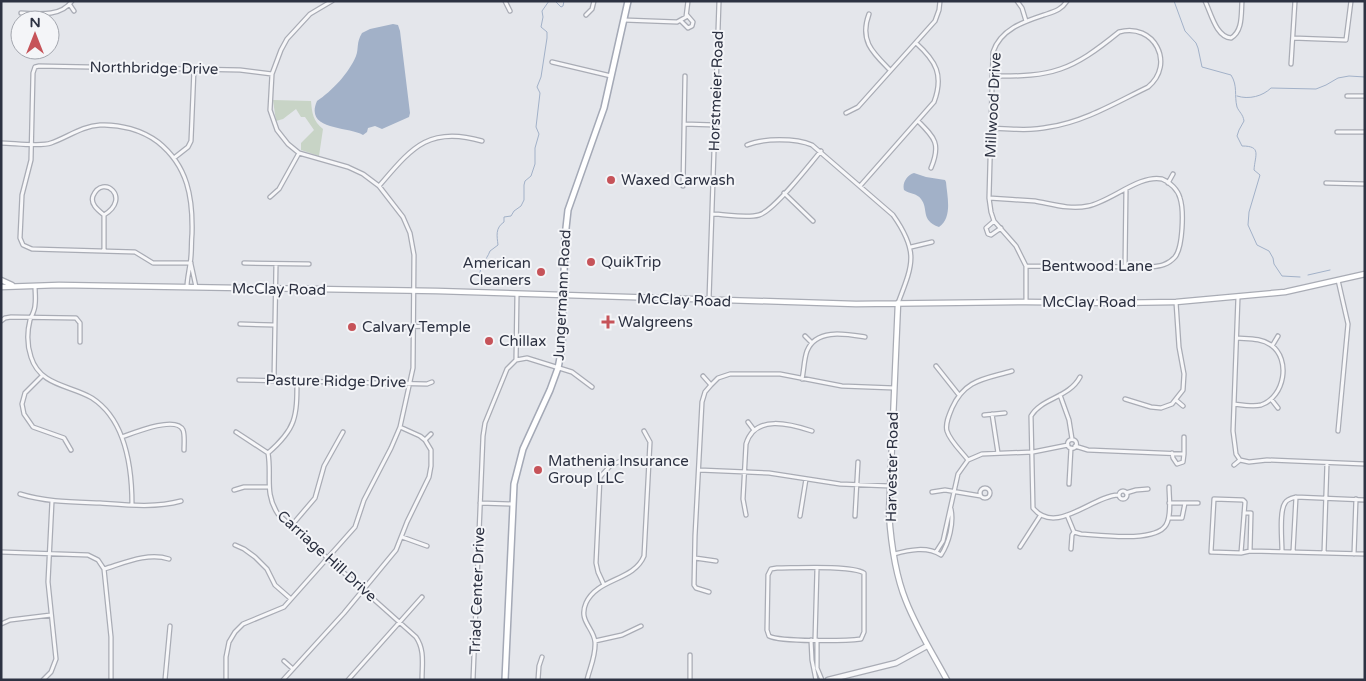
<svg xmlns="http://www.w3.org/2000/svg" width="1366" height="681" font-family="'Varela Round',sans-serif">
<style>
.green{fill:#c8d4c6}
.water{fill:#a2b1c8}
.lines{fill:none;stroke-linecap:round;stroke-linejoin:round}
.stream{stroke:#a2b1c8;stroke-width:1}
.minor-casing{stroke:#a9acb5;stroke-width:5.5}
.tertiary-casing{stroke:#a9acb5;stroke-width:7}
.secondary-casing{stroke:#a9acb5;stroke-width:7}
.primary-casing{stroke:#a4a9b6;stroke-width:8}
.minor{stroke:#f7f7f9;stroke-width:3}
.tertiary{stroke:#f7f7f9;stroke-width:4.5}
.secondary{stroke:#fff;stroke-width:4.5}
.primary{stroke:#fff;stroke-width:5}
.poi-dot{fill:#c65359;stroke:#f4f5f8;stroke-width:2}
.labels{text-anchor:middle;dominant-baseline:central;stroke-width:4;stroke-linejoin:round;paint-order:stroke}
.street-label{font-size:15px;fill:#2d3242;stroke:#f4f5f8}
.poi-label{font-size:15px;fill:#2d3242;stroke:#f4f5f8;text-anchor:start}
</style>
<rect width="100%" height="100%" fill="#e4e6eb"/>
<path class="green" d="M273,100L311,101C312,113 313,121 323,129L319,156L301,150V143L314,130L305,117H301L296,109L283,119L276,121Z"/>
<path class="water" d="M393,24L398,25L400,31L410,113L409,117L382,129L375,126L368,128L367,132L363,135C348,126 304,131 317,101C332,91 349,73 356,56C359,48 356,43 362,33L370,29Z
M914,173L926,177L945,180L946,182C947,196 953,217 939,227C920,220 929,209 921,199C917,193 909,194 904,190C902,183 907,175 914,173Z"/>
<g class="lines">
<path class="stream" d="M555,1L561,7L563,6L564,1
M1174,1L1185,31L1196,43L1198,48L1202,67L1231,75C1238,86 1234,95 1237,107C1239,112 1243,114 1244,121L1239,130L1237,136L1242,146C1262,146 1255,155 1254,170L1260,175L1249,212L1248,225L1257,245L1269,251L1273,258L1274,264L1282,276L1300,277
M1237,96C1249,100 1263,96 1271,88L1316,89L1326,85L1338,78L1349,76L1365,77
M1308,275L1330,270
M480,277C479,263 486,262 490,251L498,245C497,236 495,228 504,222V217L511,216L514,211L521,206L524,200V185L525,181L531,176L535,164V148L539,134L536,127L540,93L537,87L541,77L547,38V32L541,27L543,17L542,11L549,1"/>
<g class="minor-casing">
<path id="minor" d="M505,1L510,11
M1017,1L1022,8L1026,21
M1205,1C1211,13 1216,37 1231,38C1243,31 1241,14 1242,1
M70,5L74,11
M21,13C38,14 61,17 72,1
M869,14C859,41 873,53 890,70
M586,15L592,9L594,1
M624,20L677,22L686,17L688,1
M681,21L688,28L692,26L693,22L687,15
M1293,38L1346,40L1351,1
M552,62L611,76
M1291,64L1295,1
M1347,96H1365
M846,113L858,107L935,21L939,10L940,1
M918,121C935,138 941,144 931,168
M684,124L715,125
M991,128C1010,129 1030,131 1049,127C1084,122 1117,102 1148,87C1176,64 1154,22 1119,32C1071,71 1053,77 992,76
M1337,132H1365
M1,143C13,143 41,147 51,143C68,137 82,126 100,125C120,124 142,130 158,142C188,166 193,198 192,234C191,244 192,255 190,264C189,272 187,279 187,287
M747,145C763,138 796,138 812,145L893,215C919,252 913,264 898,303
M174,158L188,147L191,141L194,69
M1168,183L1173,174
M1326,183L1365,184
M379,186C411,149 428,125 482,141
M683,186L685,76
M860,186L934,102C944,75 936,61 916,43
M784,193L813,221
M270,197L279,189L299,153
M989,198C1004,199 1020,200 1035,201C1052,204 1070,210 1088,206C1110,202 1140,174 1162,179C1170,182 1178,190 1180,198C1184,210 1183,247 1175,257C1168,265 1160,266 1151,267L1026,266
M712,214C726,214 745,219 759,215C774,211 809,165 821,151
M104,215C132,198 103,173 93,196C90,204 98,210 104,215V251
M994,221L986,228L988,234L991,235L1001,228
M911,247L932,242
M191,263H153L135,252L32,249L23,245L20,238L22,195L31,160L33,73L35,67L39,66L240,70L272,74
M244,263L309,264
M191,264L196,287
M1125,267L1126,189
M35,286C35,292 36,299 35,305C35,310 32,315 30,320C27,332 27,345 31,357C40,386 70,385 92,398C126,420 132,468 132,505
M1238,297L1233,431L1236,454L1240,460
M709,300L719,1
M1026,302V266L1016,246L994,221L991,212L989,198L993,52C1001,28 1026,21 1047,14C1056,11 1062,9 1067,1
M1,321L5,318L11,317L76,318L80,323V342
M240,324L274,325
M395,327L433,326
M805,336L812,343
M1272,346L1278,336
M516,360L517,294
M936,366L959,395
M42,376L25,393L22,404L24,414L33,427L64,438L71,450
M703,376L711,385
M1080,377C1069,398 1041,398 1031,416L1033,508C1056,536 1092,496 1118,495
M802,379C804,370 804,359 807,351C816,328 846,334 865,337
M239,380L427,384L432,382
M274,380L276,264
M1060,395L1069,420L1072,439
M1125,399L1151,407L1161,408L1172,404L1183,390L1184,374L1179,347L1176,302
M1271,399L1278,408
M1176,400L1183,406
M1234,404C1242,405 1253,407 1261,405C1285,397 1291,359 1271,345C1261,338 1249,339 1237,338
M992,414L998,453
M984,415L1005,413
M748,422L754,430
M1338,431L1348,324L1338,280
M236,432L268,453C272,476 264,493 278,514L416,637C425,650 422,664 422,680
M122,437C133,433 176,415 183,430C185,435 184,444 184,450
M1067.5 444a4.5 4.5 0 1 1 9 0a4.5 4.5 0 1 1-9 0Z
M425,440L431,434
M1075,446L1088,450L1184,454V437
M268,453C296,429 297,417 297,381
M1172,453L1173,458L1177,464L1183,462L1184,454
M968,460C962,452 950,441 947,431C945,424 949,415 952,408C965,379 985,379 1012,371
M1240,460L1249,462L1267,460L1365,464
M1234,465L1240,460
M699,470L769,473L840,484L890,486
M1069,484L1071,448
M980 493a5 5 0 1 1 10 0a5 5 0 1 1-10 0Z
M234,490L244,487H269
M1119 495a4 4 0 1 1 8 0a4 4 0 1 1-8 0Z
M932,492L945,490L981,496
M1126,493L1136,490L1148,489
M20,494C46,502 73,502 100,503C127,505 156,508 181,501
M480,503L512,504
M1169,503H1198
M1244,513H1251L1250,551
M746,515L743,499L746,444C755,414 790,424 812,431
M1067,515L1074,532L1081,534C1099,535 1155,543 1166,525C1172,515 1169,497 1169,487
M800,516L806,479
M855,516L858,462
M1169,518H1182L1185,503
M292,525L315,498L324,466L343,432
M402,537L427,546
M235,545L244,549L255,557L267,569L275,585L291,599
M1020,547L1040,516
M1071,549L1072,535L1074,532
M1282,551C1282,540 1279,511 1285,503C1287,499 1292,498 1296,497L1365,500
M1,552L88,555L98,560L104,569L111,637V680
M936,552L943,541L958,474L968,460L982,454L1033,452L1068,445
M1293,552L1296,497
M1241,553L1245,502L1243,500L1214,499L1211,552L1241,553L1250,551L1365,554
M1324,553L1327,463
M894,554C909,550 927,546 941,555C949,543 954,523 951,509
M1354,554L1356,499
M695,558L716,561
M777,568C795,568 851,565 864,573V632L861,639C846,641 780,642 769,636L767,630L768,575L771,569Z
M104,569C124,563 148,552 169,559
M604,585L598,572L596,563L600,477L611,465L621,461H649
M709,592L696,588L694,585L695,536L702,402L705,392L711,385L718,378L730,374H780L842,386L894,388
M1,624L10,620L51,615
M811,640L812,660L816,680
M815,640L817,568
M817,640V668L822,680
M595,641L622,635L641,626
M284,661L293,669
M43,680L51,672L56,659L48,582L52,501
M165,680L170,626
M226,680V657L229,642L235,632L243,624L284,607L355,527L364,500L391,448L400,427L413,368L414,255L410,233L403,217L379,186L363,174L348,167L299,153L288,144L277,130L270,110L272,74L281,50L287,39L310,14L332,1
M283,680L344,613L396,550L407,522L429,477L431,466V450L425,440L420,436L400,427
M348,680L422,597
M473,680L483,436L485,423L507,369L516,360L527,358L572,372L592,387
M538,680L539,666L542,657
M587,680C590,667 596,656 595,642C594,628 578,621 586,603C597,578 634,581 644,556L650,442L644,431
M690,680V655"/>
</g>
<g class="tertiary-casing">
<path id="tertiary" d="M828,680L896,663L927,646"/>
</g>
<g class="secondary-casing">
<path id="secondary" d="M1,280L12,285
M1,287L59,285L437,291L856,304L1026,302L1112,303L1176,302L1285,292L1365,274
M898,303L889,514C891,543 895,574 906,601C917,629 933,654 947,680"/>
</g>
<g class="primary-casing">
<path id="primary" d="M505,680L514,484L523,449L550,390L558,368L562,348L565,237L568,210L604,108L628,1"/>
</g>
<use href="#minor" class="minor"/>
<use href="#tertiary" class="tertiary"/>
<use href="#secondary" class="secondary"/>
<use href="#primary" class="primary"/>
</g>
<g class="poi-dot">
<circle cx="611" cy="180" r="5"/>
<circle cx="591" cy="262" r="5"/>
<circle cx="541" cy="272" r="5"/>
<path d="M605.5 314.5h5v5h5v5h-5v5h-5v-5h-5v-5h5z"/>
<circle cx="352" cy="327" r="5"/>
<circle cx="489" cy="341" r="5"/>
<circle cx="538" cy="470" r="5"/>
</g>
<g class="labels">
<g class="street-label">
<text transform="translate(154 68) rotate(1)">Northbridge Drive</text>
<text transform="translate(716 91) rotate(-88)">Horstmeier Road</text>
<text transform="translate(993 105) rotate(-87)">Millwood Drive</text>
<text x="1097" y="266">Bentwood Lane</text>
<text transform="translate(279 289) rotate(1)">McClay Road</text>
<text transform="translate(562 295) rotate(-87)">Jungermann Road</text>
<text transform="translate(684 300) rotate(2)">McClay Road</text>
<text x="1089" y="302">McClay Road</text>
<text transform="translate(336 381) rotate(1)">Pasture Ridge Drive</text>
<text transform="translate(892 467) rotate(-89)">Harvester Road</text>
<text transform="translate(327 556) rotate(42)">Carriage Hill Drive</text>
<text transform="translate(477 591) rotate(-88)">Triad Center Drive</text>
</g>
<g class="poi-label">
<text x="621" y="180">Waxed Carwash</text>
<text x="601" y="262">QuikTrip</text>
<text x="531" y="263" text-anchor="end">American<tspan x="531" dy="17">Cleaners</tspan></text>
<text x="618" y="322">Walgreens</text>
<text x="362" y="327">Calvary Temple</text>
<text x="499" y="341">Chillax</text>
<text x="548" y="461">Mathenia Insurance<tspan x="548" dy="17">Group LLC</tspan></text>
</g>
</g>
<rect width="1366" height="681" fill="none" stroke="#2d3242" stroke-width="5"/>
<g transform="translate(35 35)"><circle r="24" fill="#f4f5f8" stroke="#a4a7af"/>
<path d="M0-4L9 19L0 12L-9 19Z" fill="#c65359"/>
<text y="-8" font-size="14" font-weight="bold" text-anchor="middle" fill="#2d3242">N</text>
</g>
</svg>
